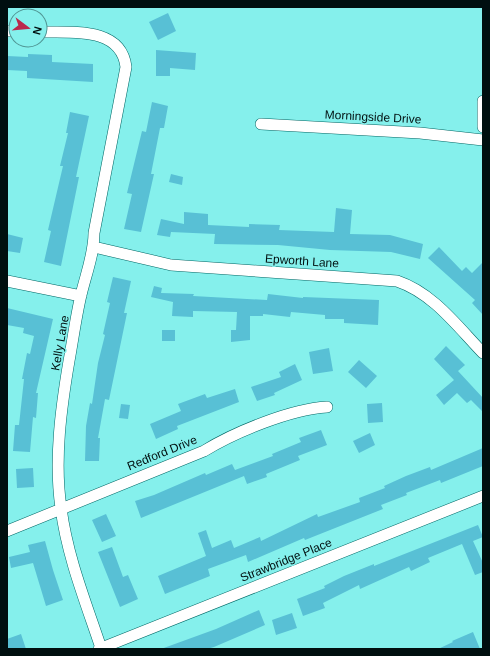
<svg xmlns="http://www.w3.org/2000/svg" width="490" height="656" font-family="Arial,sans-serif">
<style>
.building{fill:#58c0d5}
.lines{fill:none;stroke-linecap:round;stroke-linejoin:round}
.minor-casing{stroke:#006765;stroke-width:12}
.minor{stroke:#fff;stroke-width:11}
.labels{text-anchor:middle;dominant-baseline:central;stroke-width:3;stroke-linejoin:round;paint-order:stroke}
.street-label{font-size:12px;fill:#000f0f;stroke:#85f0ec}
</style>
<rect width="100%" height="100%" fill="#85f0ec"/>
<path class="building" d="M168,13L176,31L158,40L149,22Z
M156,50L196,53L195,70L170,68V76H156Z
M28,54L52,55V62L93,64V82L27,78V71L7,70V56L28,57Z
M152,102L168,106L164,128H160L151,174H154L141,232L124,229L132,194L127,193L142,131L146,132Z
M70,112L89,116L76,177H79L61,266L44,262L51,231L48,230L63,166H60L68,133H66Z
M171,174L183,177L182,185L169,182Z
M336,208L352,210L350,234L390,235L423,244L420,259L391,252L330,250L278,245L214,244L215,234L171,232L170,237L157,235L161,219L184,224V212L208,214V225L249,227V224L280,225L279,230L334,232Z
M7,234L23,238L20,253L7,251Z
M439,247L462,271L466,267L472,273L483,262V315L472,303L475,300L428,258Z
M113,277L131,281L124,313H127L109,400L105,399L98,438H100L99,461H85L86,426L90,403L92,404L98,363L105,335L103,334L110,303L107,302Z
M154,286L162,288L161,293L194,294L193,296L267,300L268,294L303,298V297L379,300L378,325L344,323V319H325V315L291,312L290,317L263,314V316H250V340L231,342V330H236L237,312L193,311V317L172,316L173,302L151,297Z
M7,308L53,319L36,393H38L36,418L33,417L30,452L13,451L15,425H19L24,379H22L27,353L30,354L34,336L23,333L24,328L7,325Z
M162,330H175V341H162Z
M446,346L465,365L458,371L483,398V412L471,400L467,403L457,393L444,405L436,395L454,380L434,359Z
M329,348L333,371L313,374L309,352Z
M359,360L377,376L366,388L348,372Z
M295,364L302,380L274,393L275,395L257,401L251,387L281,377L279,372Z
M235,389L239,402L177,426L178,429L156,439L150,424L181,411L178,404L205,394L207,398Z
M382,403L383,422L368,423L367,404Z
M121,404L130,405L128,419L119,418Z
M321,430L327,445L298,456L300,460L266,474L267,477L247,484L244,476L141,518L135,501L154,495L205,473L206,475L232,464L235,470L273,456L272,454L301,442L299,438Z
M370,433L375,445L359,453L353,441Z
M483,448V466L441,483L440,480L406,493L407,495L381,505L383,509L305,540L304,538L248,562L246,555L208,569L210,576L165,594L158,576L206,556L198,533L206,530L212,548L231,540L234,548L260,537L261,541L317,514L318,517L360,502L359,498L385,488L384,486L406,476L430,467L431,470Z
M33,468L34,487L17,488L16,469Z
M106,514L116,536L102,542L92,520Z
M478,525L483,537L473,541L483,563V572L475,575L462,544L428,558L430,562L411,571L409,567L360,589L359,585L323,603L325,608L303,616L297,599L325,588L324,586L344,576L374,564V566Z
M45,541L53,570L63,600L46,606L33,563L11,568L9,557L30,552L28,545Z
M112,547L123,577L128,575L138,599L120,607L98,552Z
M259,610L265,625L214,647L207,649H161L216,629Z
M292,613L297,628L276,635L272,620Z
M473,632L480,649H438L453,642L452,641Z
M21,634L26,649H7V639Z"/>
<g class="lines">
<g class="minor-casing">
<path id="minor" d="M7,31H16
M40,32C71,33 121,26 126,67L94,233C94,254 86,274 81,295C76,316 73,339 69,361C61,408 54,460 61,508C67,556 86,603 101,648
M483,101V127
M261,124L420,133L483,140
M94,247L171,265L397,281C433,293 457,326 483,353
M7,281L81,296
M7,531L204,451C235,432 291,409 327,407
M99,649L483,496"/>
</g>
<use href="#minor" class="minor"/>
</g>
<g class="labels">
<g class="street-label">
<text transform="translate(373 117) rotate(3)">Morningside Drive</text>
<text transform="translate(302 261) rotate(4)">Epworth Lane</text>
<text transform="translate(60 343) rotate(-80)">Kelly Lane</text>
<text transform="translate(162 453) rotate(-22)">Redford Drive</text>
<text transform="translate(286 560) rotate(-22)">Strawbridge Place</text>
</g>
</g>
<rect width="490" height="656" fill="none" stroke="#000f0f" stroke-width="16"/>
<g transform="translate(28 28) rotate(106)"><circle r="19" fill="#85f0ec" stroke="#509694"/>
<path d="M0-3L7 15L0 10L-7 15Z" fill="#ba294c"/>
<text y="-6" font-size="11" font-weight="bold" text-anchor="middle" fill="#000f0f">N</text>
</g>
</svg>
